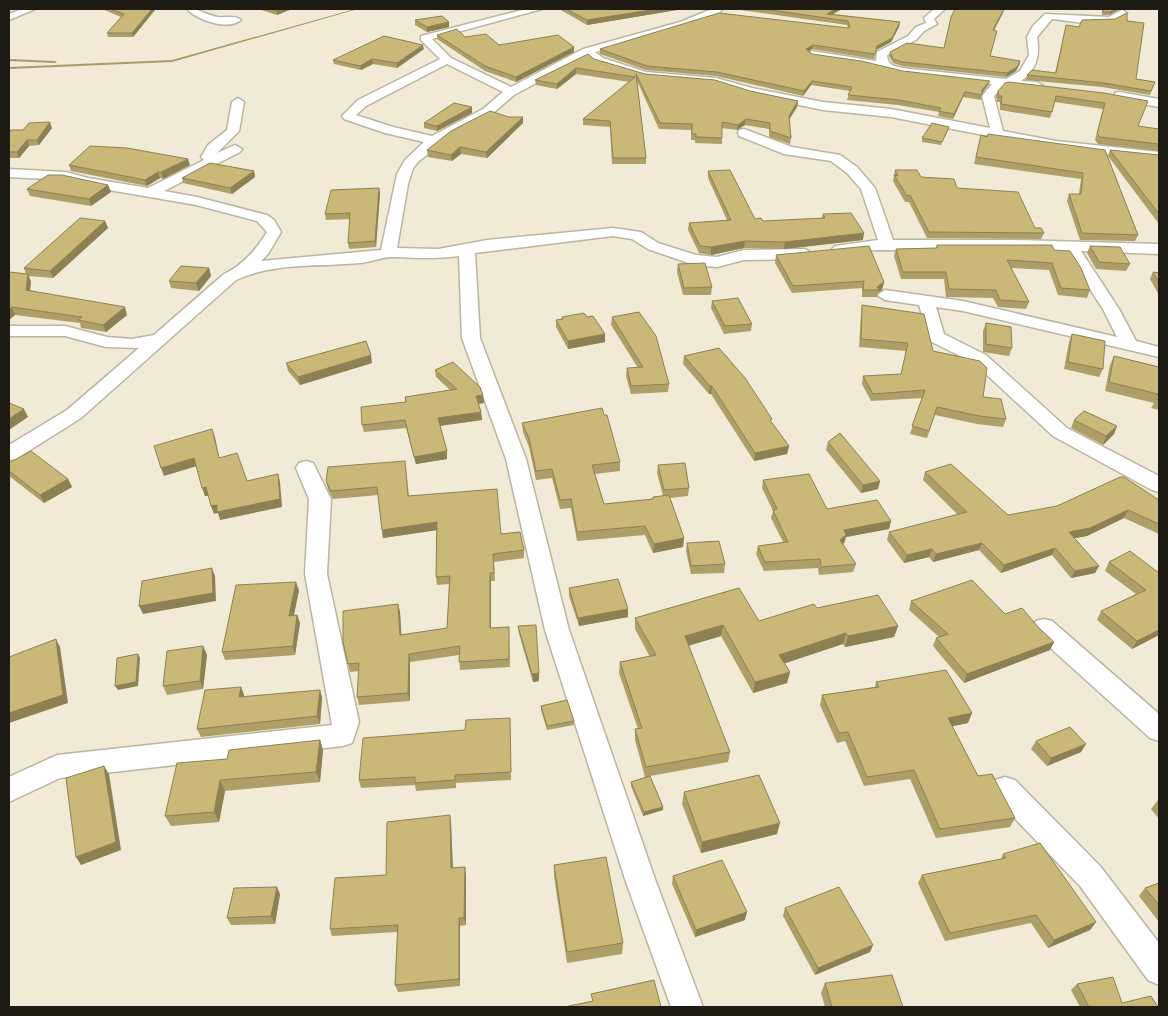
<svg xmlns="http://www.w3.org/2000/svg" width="1168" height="1016" font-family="'Source Sans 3',sans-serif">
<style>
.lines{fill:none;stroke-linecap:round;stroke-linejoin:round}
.stream{fill:#a89a6b;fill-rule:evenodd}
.minor-casing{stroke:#bab5a1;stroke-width:3}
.minor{fill:#fff;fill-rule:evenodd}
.wall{fill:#ae9e67}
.shaded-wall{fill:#8d8154}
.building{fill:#cab878;stroke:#8d8154}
</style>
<rect width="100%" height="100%" fill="#f0ead6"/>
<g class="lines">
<path class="stream" d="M355,9H358L172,62L9,69V67L172,60Z
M9,59L55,61L57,62L55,63L9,61Z"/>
<g class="minor-casing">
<path id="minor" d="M22,9H35L9,20V14Z
M187,9C199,8 206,15 218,17C226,18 235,15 241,20C228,31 197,20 187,9Z
M526,9H542L432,39L451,58L511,87L583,49L680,22L712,9H722L718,15L688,26L595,52L603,58L646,72L716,78L752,88L823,102L891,109L990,128L982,96L992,84L902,74L861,64L812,57L807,54L812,51L876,61L877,52L908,36L916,27L926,23L924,18L934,9H945L934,19L937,24L924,31L916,40L887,55C888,65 893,66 902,68L1006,79L1020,71L1029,55L1027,37L1033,26L1045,14L1109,17L1122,10L1127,13C1115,30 1071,21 1052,19L1037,37C1040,55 1037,70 1021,81L1037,82L1043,86L1037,90L1002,87L994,96L1003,131L1056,141L1159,152V160L1056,149L891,117L823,110L750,95L715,84L645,78L595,62L586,56L514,95L492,114L451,136L419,161L413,168L408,184L397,248L438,249L487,240L613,228L641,232L658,243L696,255L717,257L744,250L805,249L813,254L805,259L744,260L717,267L694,265L648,249L632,239L613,236L475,253L480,338L526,459L569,630L656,882L703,1007H671L626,882L545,630L506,459L462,338L459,256C437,259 417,258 394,257C384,256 371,262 360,263C318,267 275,262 236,280L81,418L16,459L9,460V445L67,410L139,348L106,347L65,336H9V326H65L107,337L132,339L154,335L224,274C243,265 256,250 267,232L257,221L196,205L86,186L65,180L9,177V169L66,172L88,178L148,188L204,160L201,157L208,145L227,130L232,102L238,98L244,102L239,131L217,153L235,145L242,149L240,152L164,191L197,197L267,215L274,220L281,232L268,254L261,261L381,250L397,174L405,160L424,142L385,133L344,119L342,116L358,100L440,59L421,40V36ZM447,64L503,92L483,109L432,136L393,127L356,115L366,106Z
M1119,92L1159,99V107L1115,99V93Z
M744,129L792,147L840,155L857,167L875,188L893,240H1012L1159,244V254L1081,251L1119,309L1136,341L1159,347V357L963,311L936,307L944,334L986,355L1067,428L1159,476V492L1152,490L1053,436L974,363L930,341L919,305L885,300L877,295L885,290L963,301L1117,337L1103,309L1065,251L878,250L835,252L832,249L835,246L878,240L861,189L847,173L831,161L784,154L739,136L738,133L739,130Z
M306,461L313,463L331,499L327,574L359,722L352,743L343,746L60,778L9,802V777L57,755L332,725L305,574L309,499L296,468L299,463Z
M1044,619L1052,621L1159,714V741L1150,738L1036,635L1032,628L1036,621Z
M1005,777L1015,780L1100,866L1159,943V985L1148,980L1080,886L995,798L991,789L995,780Z"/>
</g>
<use href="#minor" class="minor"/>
</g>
<path class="wall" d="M102,9H155V10L133,37H108L107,33L121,17Z
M258,9H292L277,15Z
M559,9H683L587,25Z
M733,9H842L833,14L900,22L899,27L891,42L876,50L874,59L812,49L809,51L812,54L903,71L988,85L982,93L981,100L963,97L953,119L938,116L939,112L898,105L847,100L850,91L811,85L803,96L716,76L646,70L600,54V49L848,28L847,25Z
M1102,9H1120L1109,15H1102Z
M1004,11L994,30L990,56L1020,61L1019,65L1016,71L1006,77L902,66L893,63L889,56L890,52L944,48Z
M415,20L449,22V27L427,32L415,25Z
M1127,21L1136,79L1155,82L1150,95L1102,87L1026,80L1027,75L1055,73L1065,30Z
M437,35L465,37L499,45L574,52L516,82L485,71L437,39Z
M424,49L397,68L373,64L361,70L334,64L333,60Z
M594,59L645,74L750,91L798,101L797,107L789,120L791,138L790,144L769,137V129L745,125L737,130L722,128V144L695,143V140H691V130L659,129L637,81L646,158V164H612L610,127L583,125V119L630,82L576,74L557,89L536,85L535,80Z
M998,91L1104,93L1138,126L1159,129V151L1098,144L1095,140L1103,109L1055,102L1050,118L1000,110V102H997L996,96Z
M472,113L437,131L424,128V123Z
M509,117H523V123L487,158L461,154L452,161L428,157L427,150Z
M52,128L39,145L29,146L19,158H9V133L23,130Z
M948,130L941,145L922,142V138Z
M981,135L1105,150L1138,235L1135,241L1080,240L1067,201L1069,194H1079L1081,179L974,164Z
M1110,150L1159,155V224L1108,156Z
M69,165H190L163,179L160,178L147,186L71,171Z
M895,170L921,177L957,188L1044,233L1041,239L927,238L909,202H905L893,181Z
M254,171L255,177L232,194L183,183L182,178Z
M708,171L755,219L763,221L822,218L823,214L863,240L784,249L744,248L711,255L699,253L688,230L689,223L727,220L708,178Z
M108,185L111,192L91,206L30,196L27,189Z
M379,188L380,194L376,247L349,249L348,243L350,219L326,220L325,214Z
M105,221L108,228L53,278L29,276L31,282L30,290L127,315L106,332L81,328L80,323L15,315L9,320V272L26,274L24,268Z
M937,245L1054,250L1090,290L1087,298L1058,295L1049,270L1011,268L1029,302L1026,309L998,307L993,298L946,297L944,279H901L894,256L896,249L936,248Z
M1090,246L1130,264L1126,271L1096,269L1087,253Z
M776,255L884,282L882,290L879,292L877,297H862V288L792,293L775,263Z
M678,264L712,287L711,295H683L677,272Z
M209,268L211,276L199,291L171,288L169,281Z
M1153,272L1159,273V295L1150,279Z
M712,301L752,324L751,331L724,334L711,308Z
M862,305L933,351L1006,419L1003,427L977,424L935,415L927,438L910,434L922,398L871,401L862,384L863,376L901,374L906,351L859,347L861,313Z
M562,317H587L605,334V342L568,349L556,327V320L562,319Z
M612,317L669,384L668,392L631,394L626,376L627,368H638L611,325Z
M986,323L1012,348L1009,356L983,352V331Z
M1072,334L1103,369L1099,377L1064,369L1069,342Z
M684,356L771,422L789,446L787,454L754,461L711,394H709L683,364Z
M1114,356L1159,367V410L1151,408L1154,403L1105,391L1110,365Z
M286,363H372L300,385L288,371Z
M435,370L483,395L484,403L478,404L481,412L482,420L440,426L447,451V459L416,464L406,428L364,432L362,425L405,402V397L450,390L436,377Z
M1074,420L1117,426L1114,434L1103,445L1071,428Z
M522,423L620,462V471L595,474L604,504L653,499V497L663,496L657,473L658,465L689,488L688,496L670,498L684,538L683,547L653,553L645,535L577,541L571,508L560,509L552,478L536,480L529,447L523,432Z
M828,442L880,481L878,489L861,493L826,450Z
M9,463L68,479L72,487L44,503L9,476Z
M406,469L409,496L501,534L524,550V558L494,562L495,581H491V628L509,635L510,667L460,670L459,655L410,662V701L359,705L357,697L359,671L350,672L343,642L398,604L400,612L401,635L447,628L449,584L437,585L436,577V530L383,538L378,495L333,499L328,489L326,481Z
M925,472L1008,515L1159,500V534L1124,518L1087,536L1074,538L1099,566L1095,573L1071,578L1052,555L1001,573L979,550L933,562L929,557L904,563L887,540L889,532L958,515L923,480Z
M763,480L827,509L891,521L889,529L846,537L844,543L843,544L856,564L853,572L819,575L818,568L764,571L756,554L758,546L783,542L771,518L773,511L762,488Z
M687,543L725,564L724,573L691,574L686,551Z
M1109,562L1159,573V635L1132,649L1097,620L1101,611L1136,594L1105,571Z
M569,588L628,609V617L579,626L569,596Z
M299,590L294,615H297L300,623L295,655L225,660L222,652Z
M911,601L1005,614L1039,628L1054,642L1050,650L964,683L933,646L936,638L939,637L909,610Z
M817,608L898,626L894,637L845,647L843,644L784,663L790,672L787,683L753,693L721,636L688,646L730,752L728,762L650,776L663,807V810L643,816L631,786V782L645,777L635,740V729H638L619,673L620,662L650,657L635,629V618L759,621Z
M518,626L539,681L533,682L519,634Z
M203,646L207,655L203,689L167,695L163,686Z
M876,682L968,723L952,726L978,776L1015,818L1010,827L936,838L910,779L864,786L845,741L837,743L820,705L822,695L875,687Z
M241,687L244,695V697L320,690L322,698L320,724L201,737L197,729Z
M541,706L574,721V725L547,730L541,710Z
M510,718L511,780L456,783V788L416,791L415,785L361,788L359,780L465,730Z
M320,740L323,750L320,782L225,791L219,822L171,826L165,816L227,759Z
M1036,741L1081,752L1047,766L1031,749Z
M684,792L777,834L701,853L682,804Z
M1158,800H1159V819L1151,809Z
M451,823L453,868L466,874V925L460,926V986L398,992L395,985L397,932L332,936L330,929L386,875Z
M1003,854L1096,922L1090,930L1048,948L1031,923L945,941L918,883L922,875L1001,859Z
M554,865L623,943L622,954L567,963L554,876Z
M673,876L745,920L695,937L672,884Z
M1159,883V922L1139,896L1145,888Z
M280,894L275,924L231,925L227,918Z
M785,908L873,945L870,952L815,975L783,916Z
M825,983L903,1007H825L821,993Z
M1077,984L1122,1003L1158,1007H1080L1071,990Z"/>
<path class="shaded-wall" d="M152,9H155V10L133,37L132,33Z
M282,9H292L277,15V11Z
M657,9H683L587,25V20Z
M835,9H842L826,18L827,14Z
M1005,9L1004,11L992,34L993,30Z
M1116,9H1120L1109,15L1110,12Z
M449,22V27L427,32V27Z
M900,22L899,27L891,42L876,50L877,46Z
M423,45L424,49L397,68V63Z
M813,45L812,49L805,53L806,49Z
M574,47V52L516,82V77Z
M372,59L373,64L361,70L360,66Z
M1020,61L1019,65L1016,71L1006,77L1007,73Z
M576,68V74L557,89V84Z
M812,81L811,85L803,96L804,91Z
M990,81L988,85L981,95L982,90Z
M965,92L963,97L953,119L954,114Z
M798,101L797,107L788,121L789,116Z
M472,107V113L437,131V126Z
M523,117V123L487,158L486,152Z
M746,119L745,125L737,130L738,125Z
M50,122L52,128L39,145L37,140Z
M27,140L29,146L19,158L17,152Z
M460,147L461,154L452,161L451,155Z
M188,159L190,165L163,179L161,172Z
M254,171L255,177L232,194L230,188Z
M158,172L160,178L147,186L145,180Z
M108,185L111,192L91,206L89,199Z
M379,188L380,194L376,247L375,241Z
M105,221L108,228L53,278L50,271Z
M864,233L863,240L784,249L785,242Z
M745,241L744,248L711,255V247Z
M209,268L211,276L199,291L196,283Z
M28,274L31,282L29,297L26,290Z
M884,282L882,290L879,292V290L877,287Z
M12,307L15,315L9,320V310Z
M125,307L127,315L106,332L103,325Z
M605,334V342L568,349V341Z
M371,355L372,363L300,385L298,377Z
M710,386H712L711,394H709Z
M483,395L484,403L477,404L476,396Z
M24,409L28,417L9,430V419Z
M481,412L482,420L438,426V418Z
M1117,426L1114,434L1103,445L1106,436Z
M212,429L215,437L221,466L219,458Z
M789,446L787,454L754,461L755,453Z
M447,451V459L416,464L414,457Z
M194,458L197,466L164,476L161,468Z
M278,474L280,482L282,507L220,520L218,513L214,514L211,506Z
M68,479L72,487L44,503L40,495Z
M880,481L878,489L861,493L863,485Z
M206,487L209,496H205L202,488Z
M1128,510L1124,518L1087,536L1065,540L1069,532Z
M891,521L889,529L846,537L844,543L838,548L840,540L844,530Z
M437,522L438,530L383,538L382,530Z
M684,538L683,547L653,553L654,544Z
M982,543L979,550L933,562L936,554Z
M1055,548L1052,555L1001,573L1004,565Z
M932,549L929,557L904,563L907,555Z
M1099,566L1095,573L1071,578L1075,571Z
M212,568L215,576L216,601L143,614L139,606Z
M490,573L491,581V636L490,628Z
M296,582L299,590L292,624L289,616Z
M398,604L400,612L402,643L400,635Z
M628,609V617L579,626L578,618Z
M297,615L300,623L295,655L293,646Z
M723,625L721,636L684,647L685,636Z
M898,626L894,637L845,647L848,636Z
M1159,630V635L1132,649L1137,641Z
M846,633L843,644L777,666L779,655Z
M56,639L60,647L68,703L9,723V713Z
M1054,642L1050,650L964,683L967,674Z
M203,646L207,655L203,689L200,681Z
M138,654L140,658L138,686L118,690L115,686Z
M409,654L410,662V701L408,693Z
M790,672L787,683L753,693L755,682Z
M539,673V681L533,682L532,674Z
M241,687L244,695L242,705L239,697Z
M320,690L322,698L320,724L317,716Z
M972,713L968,723L944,728L948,718Z
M320,740L323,750L320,782L316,772Z
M1086,744L1081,752L1047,766L1051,758Z
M104,766L109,774L121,850L81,865L76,857Z
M220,780L225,791L219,822L214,812Z
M663,807V810L643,816L644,812Z
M450,815L451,823L453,875L451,868Z
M780,823L777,834L701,853L702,842Z
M465,867L466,874V925L464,918Z
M277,887L280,894L275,924L271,916Z
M747,912L745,920L695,937L696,930Z
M459,918L460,926V986L459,979Z
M1096,922L1090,930L1048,948L1054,940Z
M873,945L870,952L815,975L818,968Z"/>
<path class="building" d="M110,9H152L132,33H107L124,14Z
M270,9H282L277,11Z
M566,9H657L587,20Z
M763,9H835L827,14L900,22L892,38L877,46L875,54L813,45L806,49L812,54L861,61L903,71L990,81L982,90V95L965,92L954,114L939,111L941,108L899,100L848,95L852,87L812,81L804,91L717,72L647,66L600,49L719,13L848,28L850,27L848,21Z
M955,9H1004L993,30L997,31L990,56L1020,61L1017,67L1007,73L903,62L893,59L890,52L907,43L944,48L951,17Z
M1103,9H1116L1110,12H1103Z
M1127,13V21L1144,23L1136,79L1155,82L1151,91L1104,83L1027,75L1032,70L1056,73L1066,25L1079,27L1082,20L1115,19Z
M442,16L449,22L427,27L415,20Z
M457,29L465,37L486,34L499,45L558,35L574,47L516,77L485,66L437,35Z
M384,36L423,45L397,63L372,59L360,66L333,60Z
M588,54L594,59L645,74L715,80L750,91L798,101L789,116L791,138L770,131V123L746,119L738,125L722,122V138L696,137V134H692V124L660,123L636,74L646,158H613L610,121L583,119L635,77L576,68L557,84L535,80Z
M1009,82L1104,93L1148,101L1138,126L1159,129V144L1100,137L1097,134L1105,103L1056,96L1052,112L1001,104L1002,96H999L998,91L1005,83Z
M454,103L472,107L437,126L424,123Z
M490,111L509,117H523L486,152L460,147L451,155L427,150L451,131Z
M50,122L37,140H27L17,152H9V133L11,130H23L29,123Z
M932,123L949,127L942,142L922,138Z
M988,134L1105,150L1138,235L1082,233L1069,194H1081L1083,173L976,157L981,135L987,137Z
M90,146L127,148L188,159L161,172H158L145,180L69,165Z
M1110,150L1159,155V214Z
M210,163L254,171L230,188L182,178Z
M730,170L755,219L761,218L763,221L825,218L823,214L851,213L864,233L785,242L745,241L711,247L700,246L689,223L731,220L708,171Z
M895,170H917L921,177L954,179L957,188L1018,192L1035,228H1041L1044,233L929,232L910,195L907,196L894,175L898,176Z
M48,175H62L108,185L89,199L27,189Z
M379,188L375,241L348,243L350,213L325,214L331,190Z
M80,218L105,221L50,271L24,268Z
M937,245H1052L1054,250L1070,251L1081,268L1090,290L1061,288L1052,263L1007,260L1029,302L1000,300L996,290L949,289L946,272H903L896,249L937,248Z
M869,246L884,282L877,287L879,290H863L864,281L793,286L776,255Z
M1090,246L1120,247L1130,264L1099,262Z
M705,263L712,287L684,288L678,264Z
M181,266L209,268L196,283L169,281Z
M9,272L28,274L26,290L125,307L103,325L78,320L82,317L12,307L9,310Z
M1153,272L1159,273V283Z
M738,298L752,324L725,326L712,301Z
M862,305L924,314L933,351L980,361L987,368L983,397L1001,399L1006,419L979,416L937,407L929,431L912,426L925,390L873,394L863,376L901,374L908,343L861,339Z
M639,312L656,336L669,384L631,386L627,368L643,367L612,317Z
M584,313L587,317L593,316L605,334L568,341L556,320L563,319L562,317Z
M986,323L1011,327L1012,348L986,344Z
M1072,334L1105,341L1103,369L1068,362Z
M366,341L371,355L298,377L286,363Z
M719,348L745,378L772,419L770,420L789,446L755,453L712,386H710L684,356Z
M1114,356L1159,367V400L1156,399L1158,394L1109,382Z
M453,362L480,387L483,395L476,396L481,412L438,418L447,451L414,457L405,420L362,425L361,407L406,402L405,397L457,389L435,370Z
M9,403L24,409L9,419Z
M602,408L604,415H607L620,462L592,465L604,504L653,499V497L669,495L684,538L654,544L645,526L577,532L571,499L560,500L552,469L536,471L529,438L522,423Z
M1084,411L1117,426L1106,436L1074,420Z
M212,429L219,458L237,453L247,481L278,474L280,499L217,512V505L211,506L206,487L202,488L194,458L161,468L154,446Z
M840,433L880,481L863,485L828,442Z
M31,451L68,479L40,495L9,471V463Z
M405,461L408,496L497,489L501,534L520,532L524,550L493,554L494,573H490V628L509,627V659L459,662L460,646L409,654L408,693L357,697L359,663L348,664L343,642V611L398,604L400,635L447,628L450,576L436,577L437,522L382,530L377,487L331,491L326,481L328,467Z
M685,463L689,488L664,490L658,465Z
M951,464L1008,515L1057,506L1120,477H1124L1159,500V524L1128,510L1090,528L1069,532L1099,566L1075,571L1055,548L1004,565L982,543L936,554L932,549L907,555L889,532L967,512L925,472Z
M809,474L827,509L877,500L891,521L844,530L846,535L840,540L856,564L821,567L820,559L765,562L758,546L788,542L773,510L777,509L763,480Z
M719,541L725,564L691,566L687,543Z
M1130,551L1159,573V630L1137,641L1101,611L1146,590L1109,562Z
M212,568L213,593L139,606L142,581Z
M618,579L628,609L578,618L569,588Z
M972,580L1005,614L1022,608L1039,628L1054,642L967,674L936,638L948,634L911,601Z
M296,582L289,616L297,615L293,646L222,652L236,585Z
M739,588L759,621L814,604L817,608L878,595L898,626L848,636L846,633L779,655L790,672L755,682L723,625L685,636L730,752L646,767L635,729L642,728L620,662L656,655L635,618Z
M536,625L539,673L532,674L518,626Z
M56,639L63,695L9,713V657Z
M203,646L200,681L163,686L167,651Z
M138,654L136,682L115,686L117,658Z
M946,670L972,713L948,718L978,776L992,774L1015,818L940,829L914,770L867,777L848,732L839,733L822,695L879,687L876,682Z
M241,687L239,697L320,690L317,716L197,729L205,690Z
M567,700L574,721L547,726L541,706Z
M510,718L511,772L455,775V780L415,783V777L359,780L363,738L465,730L466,720Z
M1070,727L1086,744L1051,758L1036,741Z
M320,740L316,772L220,780L214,812L165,816L177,763L227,759L229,750Z
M104,766L116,842L76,857L66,778Z
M759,775L780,823L702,842L684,792Z
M650,776L663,807L644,812L631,782Z
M450,815L451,868L465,867L464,918H459V979L395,985L398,925L330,929L335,878L386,875L387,822Z
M1040,843L1096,922L1054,940L1036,915L950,933L922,875L1006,858L1003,854Z
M606,857L623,943L567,952L554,865Z
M722,860L747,912L696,930L673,876Z
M1159,883V905L1145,888Z
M277,887L271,916L227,918L234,888Z
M839,887L873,945L818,968L785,908Z
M892,975L903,1007H832L825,983Z
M1113,977L1122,1003L1151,996L1158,1007H1089L1077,984Z
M654,980L661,1007H564L593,1001L591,994Z"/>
<rect width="1168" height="1016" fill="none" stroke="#1d1b14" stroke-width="20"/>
</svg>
